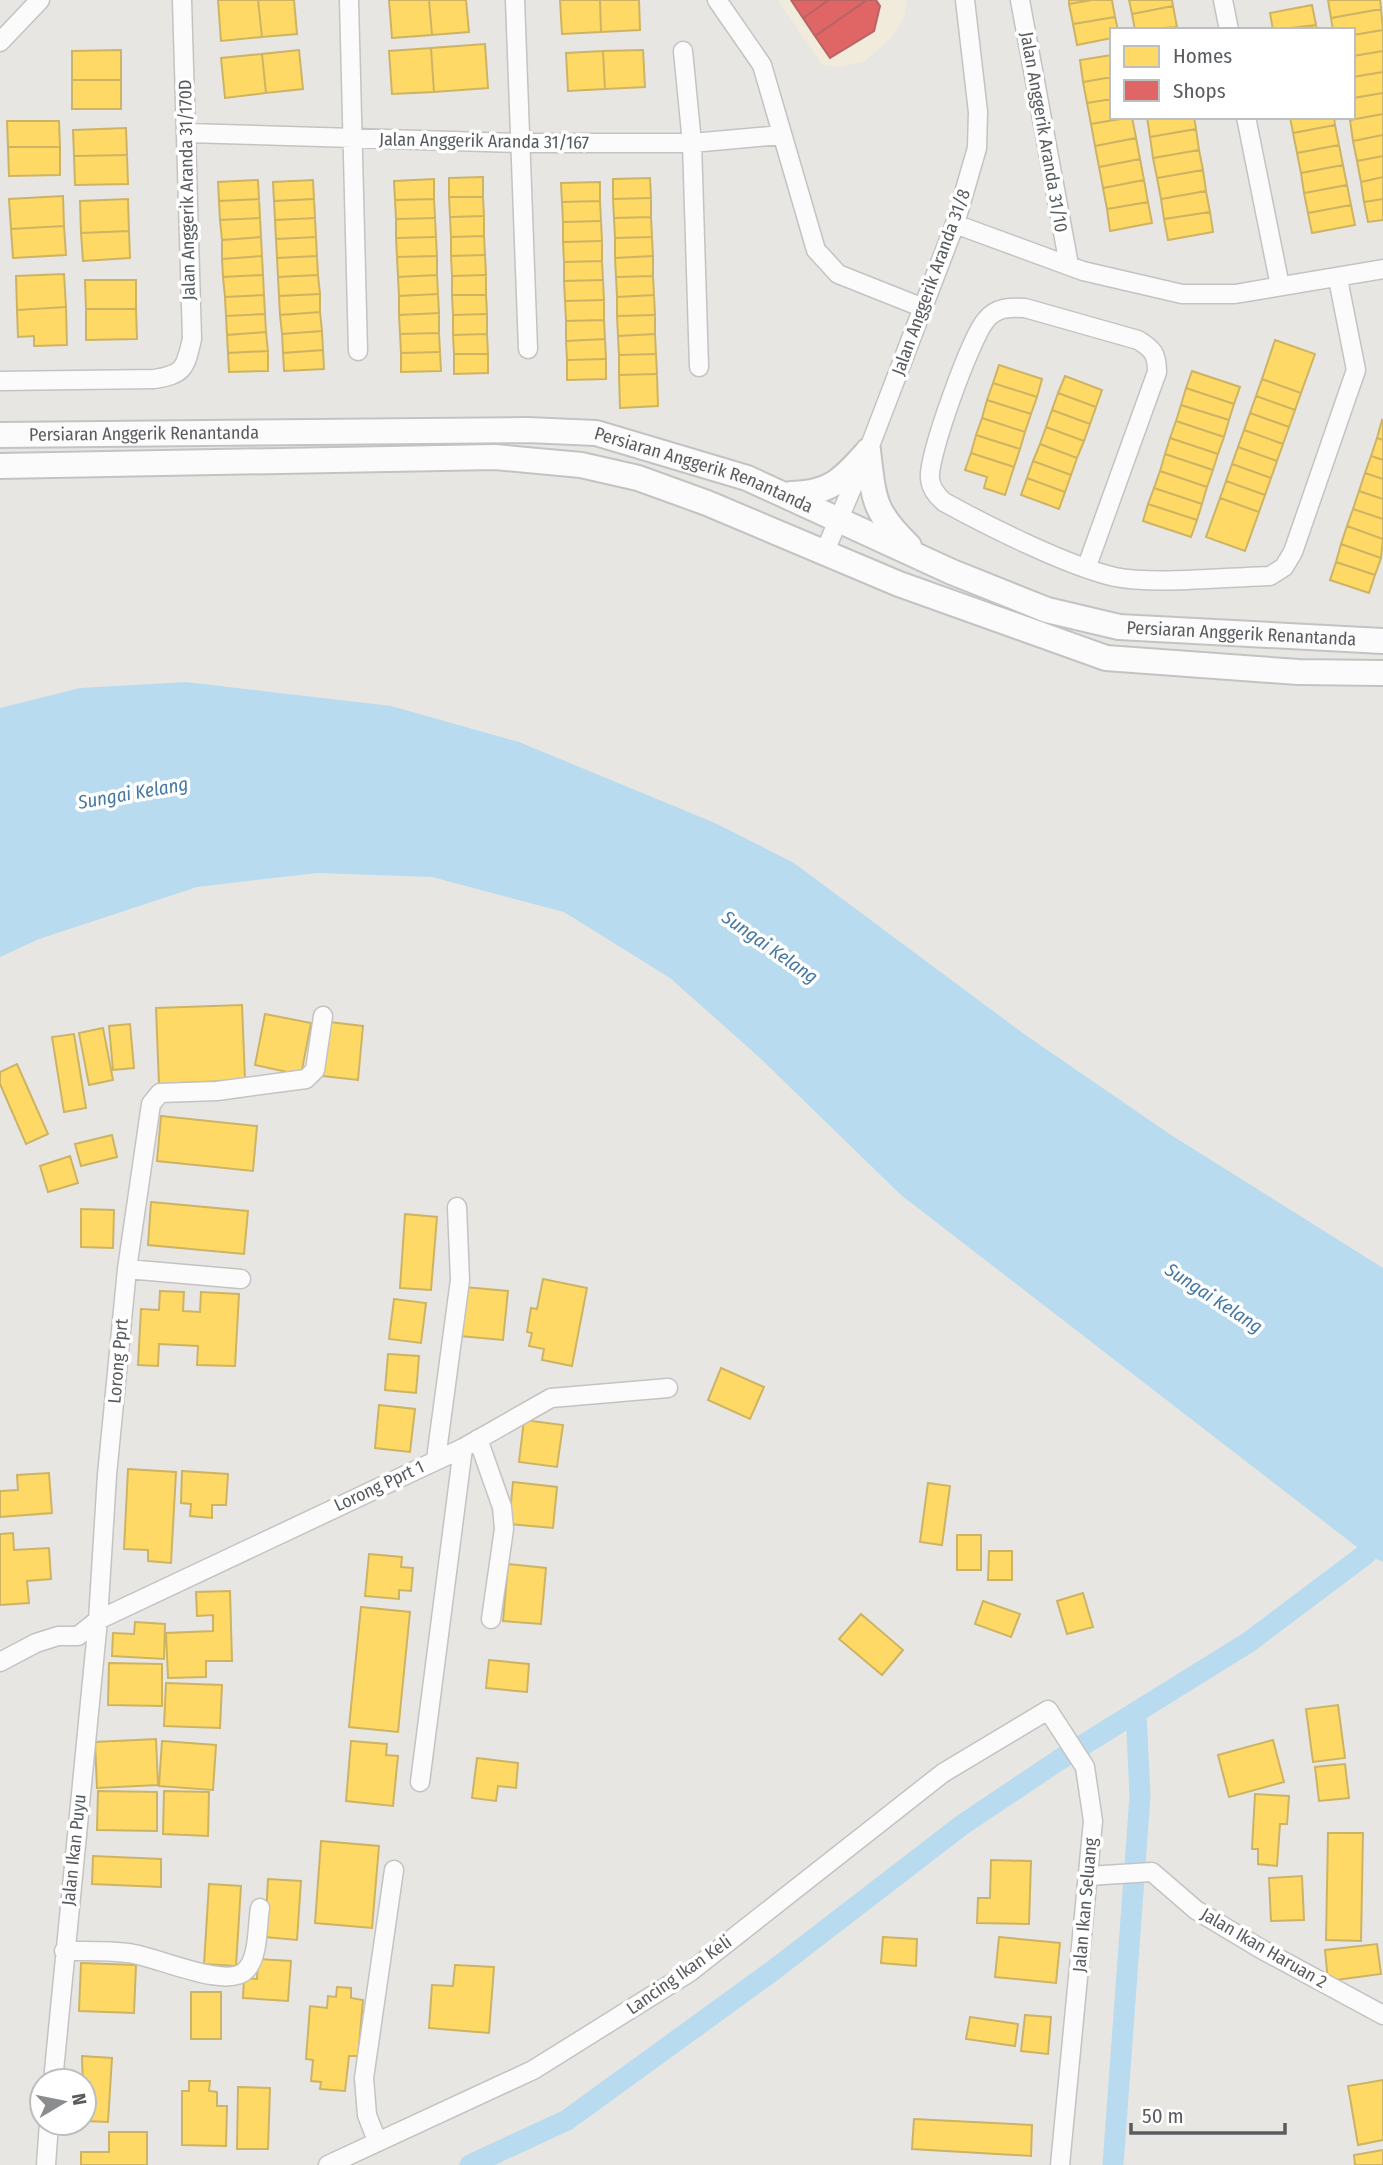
<svg xmlns="http://www.w3.org/2000/svg" width="1383" height="2165" font-family="'Fira Sans Condensed',sans-serif">
<style>
.commercial{fill:#f1ebdb}
.water{fill:#b9dbef}
.homes{fill:#ffd966;stroke:#cdb464;stroke-width:2}
.shops{fill:#e06666;stroke:#b86364;stroke-width:2}
.lines{fill:none;stroke-linecap:round;stroke-linejoin:round}
.canal{stroke:#b9dbef;stroke-width:21}
.street-casing{stroke:#c4c3c3;stroke-width:21}
.secondary-casing{stroke:#c3c3c3;stroke-width:28}
.street{stroke:#fcfbfb;stroke-width:18}
.secondary{stroke:#fcfbfb;stroke-width:24}
.labels{text-anchor:middle;dominant-baseline:central;stroke-width:7;stroke-linejoin:round;paint-order:stroke}
.street-label{font-size:18px;fill:#595c5f;stroke:#fff}
.water-label{font-size:19px;font-style:italic;fill:#4678a4;stroke:#fff}
</style>
<rect width="100%" height="100%" fill="#e8e6e2"/>
<path class="commercial" d="M778,0H907L904,17L891,38L865,61L840,67L822,65Z"/>
<path class="water" d="M186,682L391,706L519,742L715,823L794,863L1024,1034L1171,1135L1383,1268V1562L1366,1554L901,1195L760,1058L670,978L564,912L432,877L317,873L197,887L39,939L0,957V708L80,688Z"/>
<path class="homes" d="M218,0H258L262,37L221,41Z
M258,0H294L297,34L262,37Z
M389,0H429L432,35L392,38Z
M429,0H466L469,32L432,35Z
M560,0H600L601,32L562,34Z
M600,0H639L640,30L601,32Z
M1069,0H1092L1069,4Z
M1092,0H1112L1115,17L1073,24L1069,4Z
M1129,0H1172L1173,6L1132,14Z
M1328,0H1380L1381,9L1331,18Z
M1312,5L1316,25L1273,30L1270,13Z
M1173,6L1177,27L1135,30L1132,14Z
M1381,9L1383,30L1353,35V30H1333L1331,18Z
M1115,17L1118,30H1112V38L1077,45L1073,24Z
M1316,25L1317,30H1290Z
M1383,30V51L1353,56V35Z
M485,44L488,88L434,92L431,48Z
M431,48L434,92L392,94L389,51Z
M121,50V80H72V51Z
M299,50L303,89L266,93L262,54Z
M643,50L645,87L605,89L603,51Z
M603,51L605,89L568,91L566,53Z
M1383,51V72L1353,77V56Z
M262,54L266,93L225,98L221,58Z
M1112,55V77L1083,82L1080,60Z
M1383,72V93L1353,98V77Z
M1112,77V99L1087,103L1083,82Z
M72,80H121V109H72Z
M1383,93V114L1350,120L1349,117H1353V98Z
M1112,99V117H1130L1091,124L1087,103Z
M1383,114V135L1353,141L1350,120Z
M1132,117L1136,138L1095,146L1091,124Z
M1147,117H1194L1196,129L1150,137Z
M1290,117H1334L1335,125L1293,133Z
M7,121H59L60,147H8Z
M1335,125L1339,145L1297,153L1293,133Z
M126,128L127,155L74,156L73,130Z
M1196,129L1199,150L1153,158L1150,137Z
M1383,135V156L1357,161L1353,141Z
M1136,138L1140,159L1099,167L1095,146Z
M1339,145L1343,165L1301,173L1297,153Z
M8,147H60V175L9,176Z
M1199,150L1203,170L1157,178L1153,158Z
M127,155L128,184L75,185L74,156Z
M1383,156V177L1361,182L1357,161Z
M1140,159L1144,180L1103,188L1099,167Z
M1343,165L1347,185L1304,193L1301,173Z
M1203,170L1206,191L1161,199L1157,178Z
M483,177V197H449V178Z
M1383,177V199L1364,202L1361,182Z
M650,178L651,198L613,199V179Z
M434,179V199L395,200L394,181Z
M258,180L259,199L219,201L218,182Z
M313,180L314,199L274,201L273,182Z
M1144,180L1148,202L1107,209L1103,188Z
M600,182V201L562,202L561,183Z
M1347,185L1351,205L1308,213L1304,193Z
M1206,191L1210,212L1164,219L1161,199Z
M63,196L64,226L11,229L9,199Z
M449,197H483L484,216L450,217Z
M651,198V217L614,218L613,199Z
M128,199L129,231L81,233L80,201Z
M259,199L260,218L220,220L219,201Z
M314,199L315,218L275,220L274,201Z
M434,199L435,218L396,219L395,200Z
M1383,199V220L1368,222L1364,202Z
M600,201L601,221L563,222L562,202Z
M1148,202L1152,223L1110,231L1107,209Z
M1351,205L1355,225L1312,233L1308,213Z
M1210,212L1213,232L1168,240L1164,219Z
M484,216V236L451,237L450,217Z
M651,217L652,237L615,238L614,218Z
M260,218L261,237L222,240L220,220Z
M315,218L316,237L276,239L275,220Z
M435,218L436,237L396,238V219Z
M601,221L602,241L563,242V222Z
M64,226L66,255L13,258L11,229Z
M129,231L130,258L83,261L81,233Z
M484,236L485,255L451,256V237Z
M261,237L262,256L222,259V240Z
M316,237L317,256L277,258L276,239Z
M436,237L437,256L397,257L396,238Z
M652,237L653,256L615,258V238Z
M602,241V261L564,262L563,242Z
M485,255L486,275L452,276L451,256Z
M262,256L263,275L223,277L222,259Z
M317,256L318,275L278,277L277,258Z
M437,256V275L398,277L397,257Z
M653,256V276L616,277L615,258Z
M602,261L603,280L564,281V262Z
M64,274L66,307L17,310L16,276Z
M263,275L264,295L225,297L223,277Z
M318,275L320,294L279,296L278,277Z
M437,275L438,294L399,296L398,277Z
M486,275V295H452V276Z
M653,276L654,295L617,297L616,277Z
M85,280H136V309H86Z
M603,280L604,300L565,301L564,281Z
M320,294V312L280,315L279,296Z
M438,294L439,313L399,315V296Z
M264,295L265,314L226,316L225,297Z
M452,295H486L487,314L453,315Z
M654,295L655,315L617,316V297Z
M604,300V320L566,321L565,301Z
M66,307L67,345L34,346V336L18,337L17,310Z
M86,309H136L137,339L86,340Z
M320,312L322,331L282,334L280,315Z
M439,313V333L400,334L399,315Z
M265,314L266,332L227,335L226,316Z
M487,314V334L453,335V315Z
M655,315V334L618,336L617,316Z
M604,320L605,339L566,341V321Z
M322,331L323,350L283,353L282,334Z
M266,332L268,351L228,353L227,335Z
M439,333L440,352L401,353L400,334Z
M487,334L488,354H454L453,335Z
M655,334L656,354L619,355L618,336Z
M605,339L606,359L567,360L566,341Z
M1275,340L1315,354L1301,393L1262,379Z
M323,350L324,369L284,371L283,353Z
M268,351V371L229,372L228,353Z
M440,352L441,371L401,372V353Z
M454,354H488V373L454,374Z
M656,354L657,374L619,375V355Z
M606,359V379L567,380V360Z
M999,365L1042,379L1037,397L993,383Z
M1192,371L1240,387L1234,404L1186,388Z
M657,374L658,406L620,408L619,375Z
M1065,376L1102,390L1096,407L1058,393Z
M1262,379L1301,393L1295,410L1256,396Z
M993,383L1037,397L1031,414L987,400Z
M1186,388L1234,404L1229,420L1181,405Z
M1058,393L1096,407L1090,424L1052,410Z
M1256,396L1295,410L1289,427L1250,413Z
M987,400L1031,414L1025,432L982,418Z
M1181,405L1229,420L1224,437L1176,421Z
M1052,410L1090,424L1084,441L1046,427Z
M1250,413L1289,427L1283,444L1244,430Z
M982,418L1025,432L1020,449L976,435Z
M1382,420L1383,421V440L1377,438Z
M1176,421L1224,437L1218,454L1170,438Z
M1046,427L1084,441L1077,458L1040,444Z
M1244,430L1283,444L1277,461L1238,447Z
M976,435L1020,449L1014,467L971,453Z
M1170,438L1218,454L1213,470L1165,454Z
M1377,438L1383,440V460L1371,456Z
M1040,444L1077,458L1071,475L1033,461Z
M1238,447L1277,461L1271,478L1232,464Z
M971,453L1014,467L1005,495L984,488L987,477L965,470Z
M1165,454L1213,470L1207,487L1160,471Z
M1371,456L1383,460V479L1365,473Z
M1033,461L1071,475L1065,492L1027,478Z
M1232,464L1271,478L1265,495L1226,481Z
M1160,471L1207,487L1202,504L1154,488Z
M1365,473L1383,479V499L1359,491Z
M1027,478L1065,492L1059,509L1021,495Z
M1226,481L1265,495L1259,512L1220,498Z
M1154,488L1202,504L1197,520L1148,504Z
M1359,491L1383,499V519L1353,509Z
M1220,498L1259,512L1245,551L1206,537Z
M1148,504L1197,520L1191,537L1143,521Z
M1353,509L1383,519V539L1347,526Z
M1347,526L1383,539L1381,558L1341,544Z
M1341,544L1381,558L1375,575L1336,562Z
M1336,562L1375,575L1369,593L1330,580Z
M242,1005L245,1080L159,1084L156,1008Z
M265,1014L311,1023L301,1075L255,1065Z
M329,1022L363,1026L358,1080L323,1076Z
M130,1024L134,1068L113,1070L109,1026Z
M103,1028L113,1080L89,1085L79,1033Z
M74,1034L86,1108L64,1112L52,1037Z
M17,1064L48,1134L26,1144L0,1084V1072Z
M161,1116L257,1126L253,1171L157,1161Z
M112,1135L117,1157L81,1166L75,1144Z
M70,1156L78,1183L48,1192L40,1166Z
M151,1202L248,1211L244,1254L148,1245Z
M81,1209L114,1210L113,1248L81,1247Z
M405,1214L437,1217L431,1290L400,1288Z
M543,1279L587,1288L572,1366L542,1360L544,1349L529,1346L532,1333L527,1332L531,1308L537,1309Z
M464,1287L508,1291L503,1340L460,1336Z
M160,1291L184,1292L183,1311L200,1312L201,1292L239,1294L235,1366L197,1365L198,1346L159,1344L158,1366L138,1365L141,1309L159,1310Z
M394,1299L426,1303L421,1343L389,1339Z
M388,1354L419,1356L416,1393L385,1390Z
M721,1368L764,1387L750,1419L708,1400Z
M379,1405L415,1409L410,1452L375,1448Z
M524,1420L563,1425L557,1467L519,1462Z
M128,1469L176,1472L171,1563L148,1561V1550L124,1549Z
M182,1471L228,1474L226,1505H212V1518L190,1516L191,1504L181,1503Z
M49,1473L52,1513L0,1517V1491L18,1490L17,1475Z
M513,1482L557,1487L553,1528L509,1524Z
M928,1483L950,1486L942,1545L920,1542Z
M13,1533L14,1550L49,1548L51,1579L27,1581L29,1603L0,1605V1534Z
M957,1535H981V1570H957Z
M989,1551H1012V1580H988Z
M369,1554L402,1557L401,1567L413,1568L411,1591L399,1590V1599L365,1596Z
M508,1564L546,1568L541,1624L503,1621Z
M230,1591L232,1661H206V1677L168,1678L166,1633L213,1631V1615L197,1616L196,1592Z
M1083,1593L1093,1627L1067,1634L1057,1601Z
M983,1601L1020,1614L1011,1637L975,1624Z
M361,1607L410,1612L398,1732L349,1727Z
M861,1614L903,1650L882,1675L839,1639Z
M135,1622L165,1624L164,1659L112,1656L113,1633L134,1634Z
M489,1660L529,1664L527,1692L486,1688Z
M109,1663L162,1664V1706L108,1705Z
M166,1683L222,1685L220,1728L164,1726Z
M1338,1705L1345,1758L1313,1762L1306,1709Z
M156,1739L158,1785L97,1788L95,1742Z
M1273,1740L1284,1782L1229,1797L1218,1755Z
M162,1741L216,1745L213,1790L159,1786Z
M351,1741L387,1744L386,1755L398,1756L393,1806L346,1801Z
M477,1758L518,1763L516,1788L498,1786L496,1801L472,1798Z
M1345,1764L1349,1798L1319,1801L1315,1767Z
M98,1791L157,1792V1831L97,1830Z
M164,1791L209,1792L208,1836L163,1834Z
M1255,1794L1289,1796L1287,1824H1280L1277,1866L1258,1864V1849H1252Z
M1328,1833H1363L1361,1941L1326,1940Z
M321,1841L379,1846L372,1928L315,1923Z
M93,1856L161,1859V1887L92,1884Z
M991,1860L1031,1861L1029,1924L977,1923L978,1898H990Z
M1302,1876L1304,1920L1271,1921L1269,1878Z
M268,1879L301,1881L297,1940L265,1937Z
M209,1884L241,1886L236,1966L204,1964Z
M883,1937L917,1939L916,1966L881,1963Z
M999,1937L1060,1943L1056,1983L995,1977Z
M1377,1944L1381,1974L1328,1981L1325,1950Z
M258,1959L291,1961L288,2001L243,1998L244,1978L257,1979Z
M81,1963L136,1965L134,2013L79,2011Z
M455,1965L494,1967L489,2033L429,2028L432,1985L453,1986Z
M337,1987L351,1988V1998L363,2000L358,2056H349L345,2091L320,2089L321,2082L311,2081L313,2060L306,2059L310,2006L327,2008L328,1996L336,1997Z
M191,1992H221V2039H191Z
M1025,2015L1051,2017L1048,2054L1021,2051Z
M970,2017L1018,2024L1015,2046L966,2039Z
M82,2056L112,2058L108,2122L84,2121Z
M1383,2080V2140L1358,2145L1348,2086Z
M189,2081H210L209,2091L217,2092V2106H227L226,2146L182,2145V2091H189Z
M238,2087L270,2088L268,2149H237Z
M914,2119L1032,2125L1031,2156L912,2149Z
M109,2132H147V2165H81V2152H109Z
M1383,2150V2165H1355L1354,2155Z"/>
<path class="shops" d="M791,0H829L803,18Z
M829,0H867L815,36L803,18Z
M867,0H876L880,6L874,31L830,58L815,36Z"/>
<g class="lines">
<path class="canal" d="M470,2165L567,2120L771,1972L962,1825L1059,1760L1249,1642L1366,1554L1383,1532
M1113,2165L1140,1796L1136,1713"/>
<g class="street-casing">
<path id="street" d="M349,0L358,351
M515,0L528,349
M717,0L762,65L816,250L838,274L921,307
M1020,0L1069,265
M1223,0L1229,30
M0,42L40,0
M683,51L692,143L699,367
M1246,117L1280,286
M187,133L521,143H692L781,135
M955,224L1083,271L1182,294H1235L1383,269
M0,381L154,379C185,374 185,368 192,339L182,0
M825,551L868,451L955,224L977,148L978,112L965,0
M1087,566L1157,372C1157,354 1153,349 1138,340L1025,308C1011,307 996,307 986,320C971,337 927,458 930,479C931,489 937,496 944,502C988,526 1067,566 1115,577C1154,585 1229,577 1270,576L1284,567L1293,552L1356,370L1338,279
M127,1269L241,1279
M478,1439L502,1507L504,1529L491,1619
M436,1459L460,1280L457,1207
M0,1662L36,1643L58,1636H78L98,1620L463,1448L551,1398L668,1388
M420,1782L463,1448
M1088,1876L1152,1872L1196,1910L1261,1949L1383,2015
M64,1951C85,1951 107,1950 128,1953C153,1955 228,1991 246,1970C259,1957 257,1925 260,1908
M53,2081L98,1620L107,1475L127,1269L151,1104L160,1093L217,1091L306,1079L315,1070L323,1016
M377,2141L367,2115L364,2078L394,1870
M46,2165L49,2123
M328,2165L533,2070L690,1972L943,1773L1048,1710L1085,1767L1093,1821L1060,2165"/>
</g>
<g class="secondary-casing">
<g id="secondary">
<path id="s1" d="M0,435L527,430L596,433L747,478L952,572L1047,610L1119,627L1383,641"/>
<path d="M868,451C874,500 873,511 909,546"/>
<path d="M0,466L495,457L581,465L638,478L707,503L899,584L1106,658L1298,672L1383,673"/>
<path d="M791,494C831,493 842,480 868,451"/>
</g>
</g>
<use href="#street" class="street"/>
<use href="#secondary" class="secondary"/>
</g>
<g class="labels">
<g class="street-label">
<text transform="translate(1044 132) rotate(80)">Jalan Anggerik Aranda 31/10</text>
<text transform="translate(484 141) rotate(1)">Jalan Anggerik Aranda 31/167</text>
<text transform="translate(187 190) rotate(-91)">Jalan Anggerik Aranda 31/170D</text>
<text transform="translate(931 282) rotate(-70)">Jalan Anggerik Aranda 31/8</text>
<text stroke="none"><textPath href="#s1" startOffset="144">Persiaran Anggerik Renantanda</textPath></text>
<text stroke="none"><textPath href="#s1" startOffset="710">Persiaran Anggerik Renantanda</textPath></text>
<text stroke="none"><textPath href="#s1" startOffset="1278">Persiaran Anggerik Renantanda</textPath></text>
<text transform="translate(118 1361) rotate(-85)">Lorong Pprt</text>
<text transform="translate(379 1486) rotate(-25)">Lorong Pprt 1</text>
<text transform="translate(74 1850) rotate(-84)">Jalan Ikan Puyu</text>
<text transform="translate(1085 1905) rotate(-85)">Jalan Ikan Seluang</text>
<text transform="translate(1264 1948) rotate(30)">Jalan Ikan Haruan 2</text>
<text transform="translate(679 1975) rotate(-35)">Lancing Ikan Keli</text>
</g>
<g class="water-label">
<text transform="translate(133 793) rotate(-10)">Sungai Kelang</text>
<text transform="translate(770 947) rotate(35)">Sungai Kelang</text>
<text transform="translate(1214 1298) rotate(33)">Sungai Kelang</text>
</g>
</g>
<rect x="1110" y="28" width="245" height="91" fill="#ffffff" stroke="#bdbebf" stroke-width="2"/>
<rect x="1124" y="46" width="35" height="21" fill="#ffd966" stroke="#bdbebf" stroke-width="2"/>
<text x="1173" y="63" font-size="21" fill="#595c5f">Homes</text>
<rect x="1124" y="80" width="35" height="21" fill="#e06666" stroke="#bdbebf" stroke-width="2"/>
<text x="1173" y="98" font-size="21" fill="#595c5f">Shops</text>
<g transform="translate(63 2102) rotate(80)"><circle r="33" fill="#ffffff" stroke="#bdbebf" stroke-width="2"/>
<path d="M0-5L12 26L0 18L-12 26Z" fill="#8b8c8d"/>
<text y="-10" font-size="19" font-weight="bold" text-anchor="middle" fill="#595c5f">N</text>
</g>
<path d="M1131 2123v10h154v-10" fill="none" stroke="#595c5f" stroke-width="3.5"/>
<text x="1142" y="2123" font-size="21" fill="#595c5f" stroke="#ffffff" stroke-width="5" paint-order="stroke">50 m</text>
</svg>
